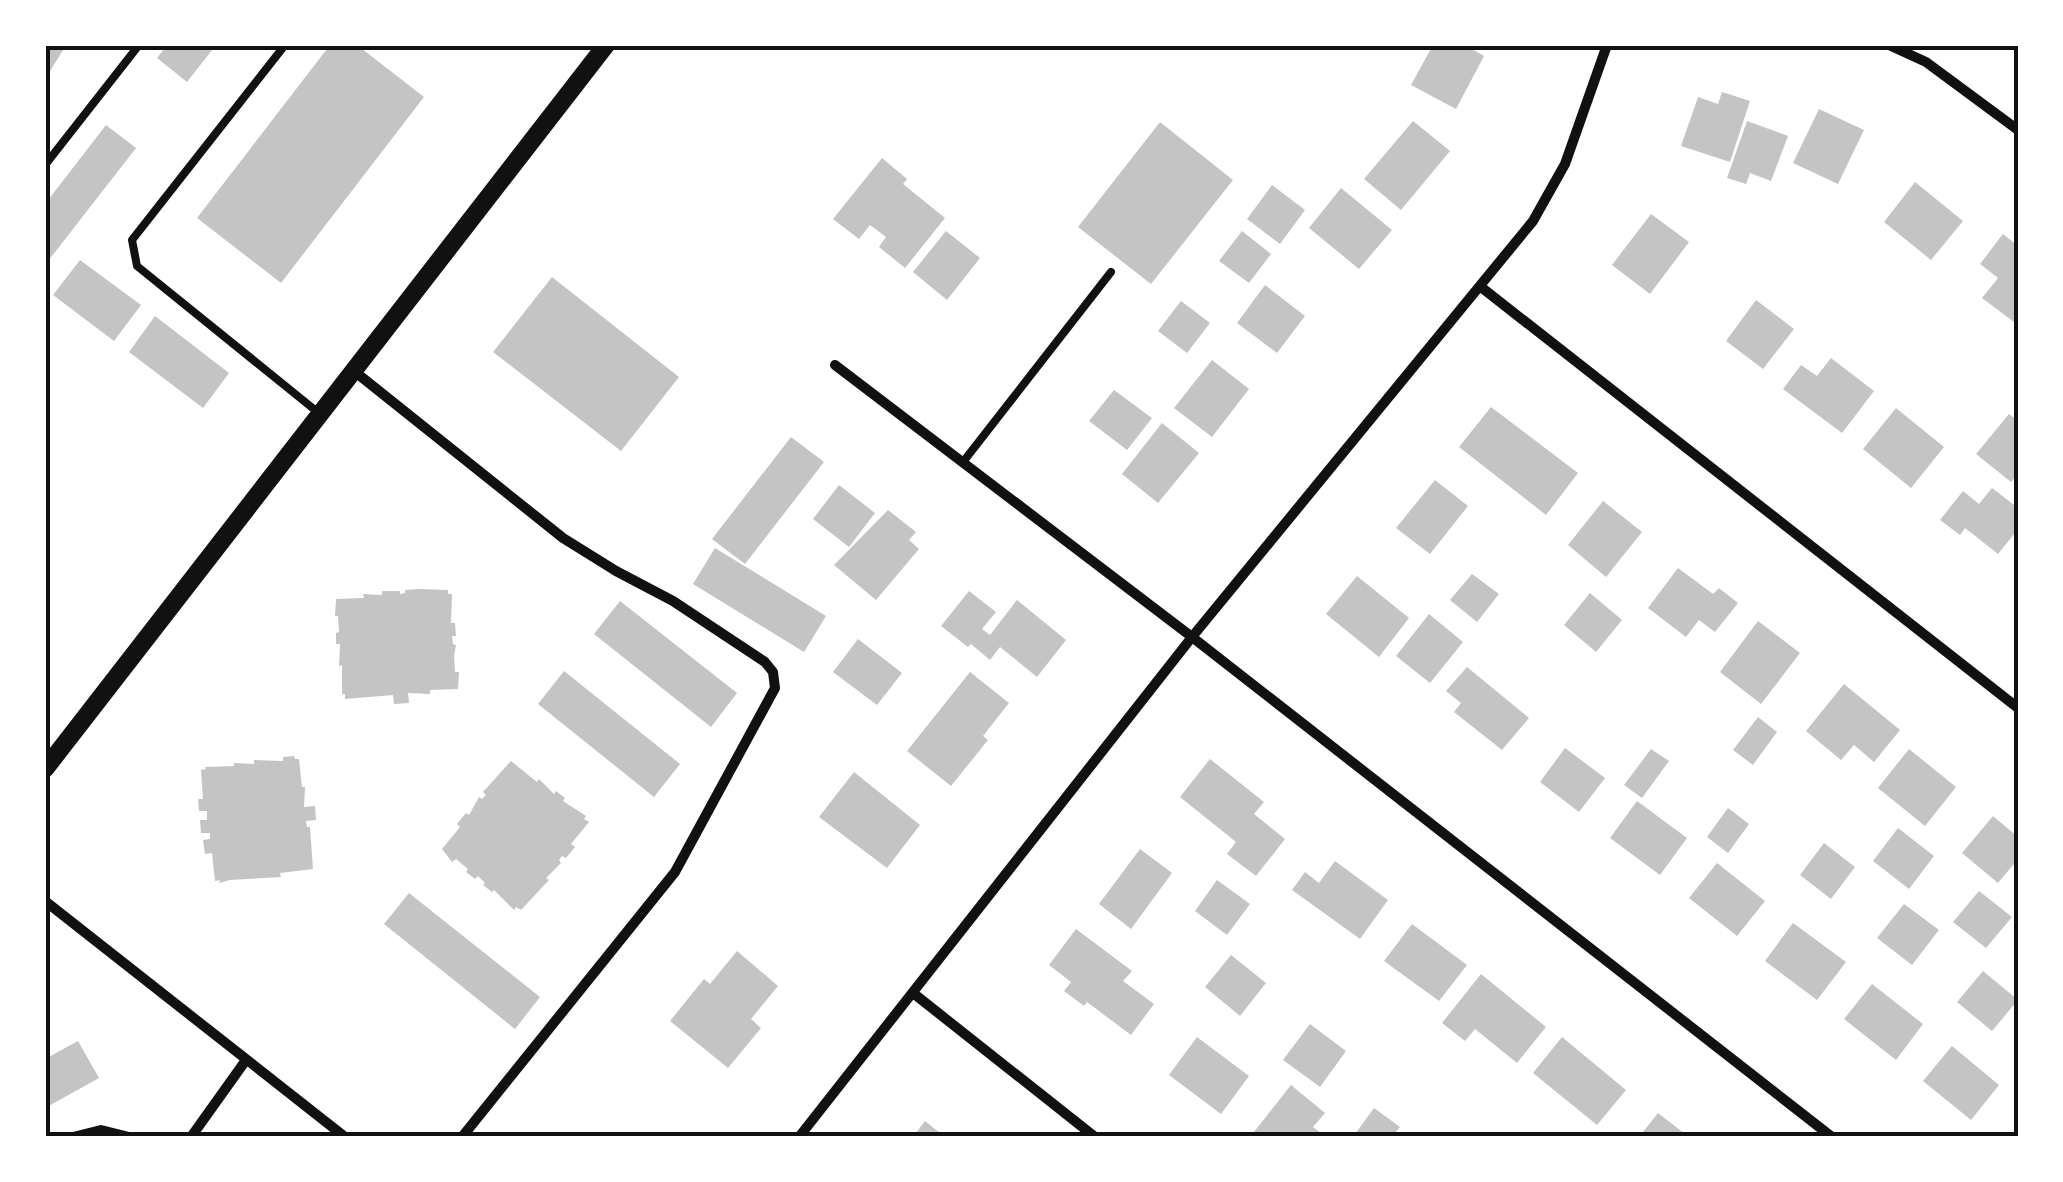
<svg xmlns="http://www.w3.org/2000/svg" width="2063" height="1182" font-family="Helvetica,sans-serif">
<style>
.building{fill:#c4c4c4}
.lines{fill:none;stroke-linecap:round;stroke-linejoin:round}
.service{stroke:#111;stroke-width:8}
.minor{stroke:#111;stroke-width:10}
.tertiary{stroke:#111;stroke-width:18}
.neatline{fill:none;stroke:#111;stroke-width:4}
</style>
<rect width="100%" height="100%" fill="#fff"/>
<path class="building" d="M45,45H72L68,50L65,47L45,79Z
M167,45H216L187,82L157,58Z
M330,45H357L424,97L281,283L197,218Z
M1433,45H1465L1484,56L1456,109L1411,85Z
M1722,92L1750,101L1730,162L1681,146L1698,97L1718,104Z
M1819,109L1864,130L1838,184L1793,163Z
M1413,121L1450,151L1401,210L1364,179Z
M1747,121L1788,136L1771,181L1750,173L1746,184L1727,178Z
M1160,122L1233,180L1151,284L1078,227Z
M106,125L136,148L45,265V204Z
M882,158L907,179L903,184L945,218L905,268L879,247L886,237L870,225L859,239L833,219Z
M1915,182L1963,221L1931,260L1884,222Z
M1272,185L1305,210L1280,244L1247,219Z
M1341,188L1392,230L1359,269L1309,228Z
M1651,214L1689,242L1650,294L1612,265Z
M946,231L980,258L947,300L913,272Z
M1242,231L1271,254L1249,283L1219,261Z
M2003,234L2018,246L2015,263L2018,265V325L1982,298L1998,278L1980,264Z
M80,260L141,305L114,341L53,295Z
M552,277L679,377L621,451L493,352Z
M1265,285L1305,316L1277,353L1237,323Z
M1756,300L1794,329L1763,369L1726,341Z
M1181,301L1210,323L1187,353L1158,331Z
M155,316L229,373L203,408L129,352Z
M1831,358L1874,391L1842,433L1783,389L1801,365L1817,376Z
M1212,360L1249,389L1212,437L1174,408Z
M1114,390L1152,418L1127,450L1089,421Z
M1491,407L1578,473L1546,515L1459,447Z
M1896,408L1944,447L1911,488L1863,449Z
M2009,414L2018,421V474L2011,482L1976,454Z
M1162,423L1199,453L1158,503L1122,474Z
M791,437L824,462L745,564L712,539Z
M1435,480L1468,506L1430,554L1396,528Z
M839,485L875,513L849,547L813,519Z
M1992,488L2018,508V529L1998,554L1965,528L1960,535L1940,520L1963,491L1979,504Z
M1603,501L1642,532L1606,577L1568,545Z
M888,510L916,532L909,540L919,549L876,600L834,565Z
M715,548L826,616L804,652L693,584Z
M1678,568L1713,594L1719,588L1738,603L1715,632L1699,620L1686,637L1648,608Z
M1472,574L1499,594L1477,622L1450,600Z
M1357,576L1409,618L1379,657L1326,614Z
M420,589L448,590V594H452L451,623H455L456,636H452L453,644L456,645L454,656L455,672H459L458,689L430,690V694L408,693L409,703L394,704L393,695L345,699V694H342V665L339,666L340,644H336V633L339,632L338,616H335L336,599L364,598L363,594L382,595V591H400V594L405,593V590Z
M969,591L996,612L982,629L990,635L1017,600L1066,640L1037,677L1000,647L990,660L971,644L968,647L941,626Z
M1590,593L1622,620L1596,652L1564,625Z
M620,601L737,693L711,727L594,634Z
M1429,614L1463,642L1430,683L1396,656Z
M1758,621L1800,653L1761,704L1720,672Z
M858,639L902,673L877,705L833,672Z
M1467,667L1529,718L1502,750L1454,712L1461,703L1446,691Z
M564,671L680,764L654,797L538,704Z
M970,672L1009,703L983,736L988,740L951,786L907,751Z
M1844,684L1900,730L1874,762L1854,745L1841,760L1806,731Z
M1758,717L1777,732L1753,765L1733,750Z
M1565,748L1605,778L1579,812L1540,782Z
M1651,749L1669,761L1642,798L1624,785Z
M1909,749L1956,787L1925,826L1878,788Z
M294,756L295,759H299L302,787H305L304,807L315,806L316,820L306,821L307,827H310L313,869L280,873L281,877L230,880L219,883L220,880L215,881L212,853L205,854L203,840L210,839V833H201L200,820H207V811H199L198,799H203L201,770L206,769L205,767L234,766V763L254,764V760L283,761V757Z
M1210,759L1264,802L1254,814L1285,839L1256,876L1227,854L1236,842L1180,797Z
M511,761L537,782L539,779L554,794L556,791L565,798L563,801L586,816L584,819L589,822L571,844L575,847L566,858L562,856L559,860L561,863L546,878L549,880L521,910L516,907L514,910L494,890L492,892L483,885L485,883L478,876L475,879L466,872L468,869L456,859L452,862L442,849L460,827L457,824L466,813L469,815L479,797L482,799L486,795L483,792Z
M854,772L920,825L887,868L819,817Z
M1637,801L1687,838L1660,875L1610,838Z
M1728,808L1749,824L1728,853L1707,837Z
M1993,816L2018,837V859L1998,883L1962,853Z
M1898,828L1934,856L1909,889L1873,861Z
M1824,843L1855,867L1831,899L1800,875Z
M1140,849L1172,873L1131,929L1099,904Z
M1335,861L1388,900L1360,939L1292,890L1305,872L1319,883Z
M1717,863L1765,901L1737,936L1689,898Z
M1217,880L1250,904L1227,935L1195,911Z
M1979,891L2012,917L1986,948L1953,922Z
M409,893L540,997L515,1029L384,924Z
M1904,904L1939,930L1912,965L1877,938Z
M1793,923L1846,962L1817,1000L1765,961Z
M1412,924L1467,965L1439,1001L1384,961Z
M1076,929L1132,971L1123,981L1154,1004L1131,1035L1087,1002L1084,1006L1064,991L1071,982L1049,965Z
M737,951L778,986L751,1019L761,1028L728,1068L670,1021L704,979L710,984Z
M1231,955L1266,983L1240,1016L1205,987Z
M1983,971L2018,1000L1992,1031L1957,1002Z
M1481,974L1546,1027L1517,1063L1475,1029L1465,1041L1442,1023Z
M1872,984L1923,1024L1896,1060L1844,1019Z
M1310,1024L1346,1051L1320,1087L1283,1060Z
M1197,1037L1249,1076L1221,1114L1169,1075Z
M1562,1037L1626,1090L1597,1125L1533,1073Z
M78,1041L99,1078L45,1108V1059Z
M1952,1046L1999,1085L1971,1120L1923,1081Z
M1291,1085L1325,1113L1313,1127L1326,1137H1250Z
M1374,1108L1400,1127L1392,1137H1353Z
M1658,1113L1689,1137H1639Z
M925,1121L945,1137H913Z"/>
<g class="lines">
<path class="service" d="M285,45L132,240L137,266L320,414
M45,165L139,45
M963,462L1111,272"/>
<path class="minor" d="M1889,45L1926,62L2018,130
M1481,287L2018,708
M835,365L1192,637L1832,1137
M354,371L563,538L616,571L673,601L765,662L773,672L775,688L675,872L462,1137
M45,901L345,1137
M913,993L1095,1137
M73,1137L101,1130L129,1137
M191,1137L246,1060
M799,1137L1192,637L1533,221L1565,164L1607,45"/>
<path class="tertiary" d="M45,769L606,45"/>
</g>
<rect width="2063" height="1182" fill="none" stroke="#ffffff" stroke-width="95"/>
<rect x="48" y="48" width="1968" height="1086" class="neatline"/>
</svg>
